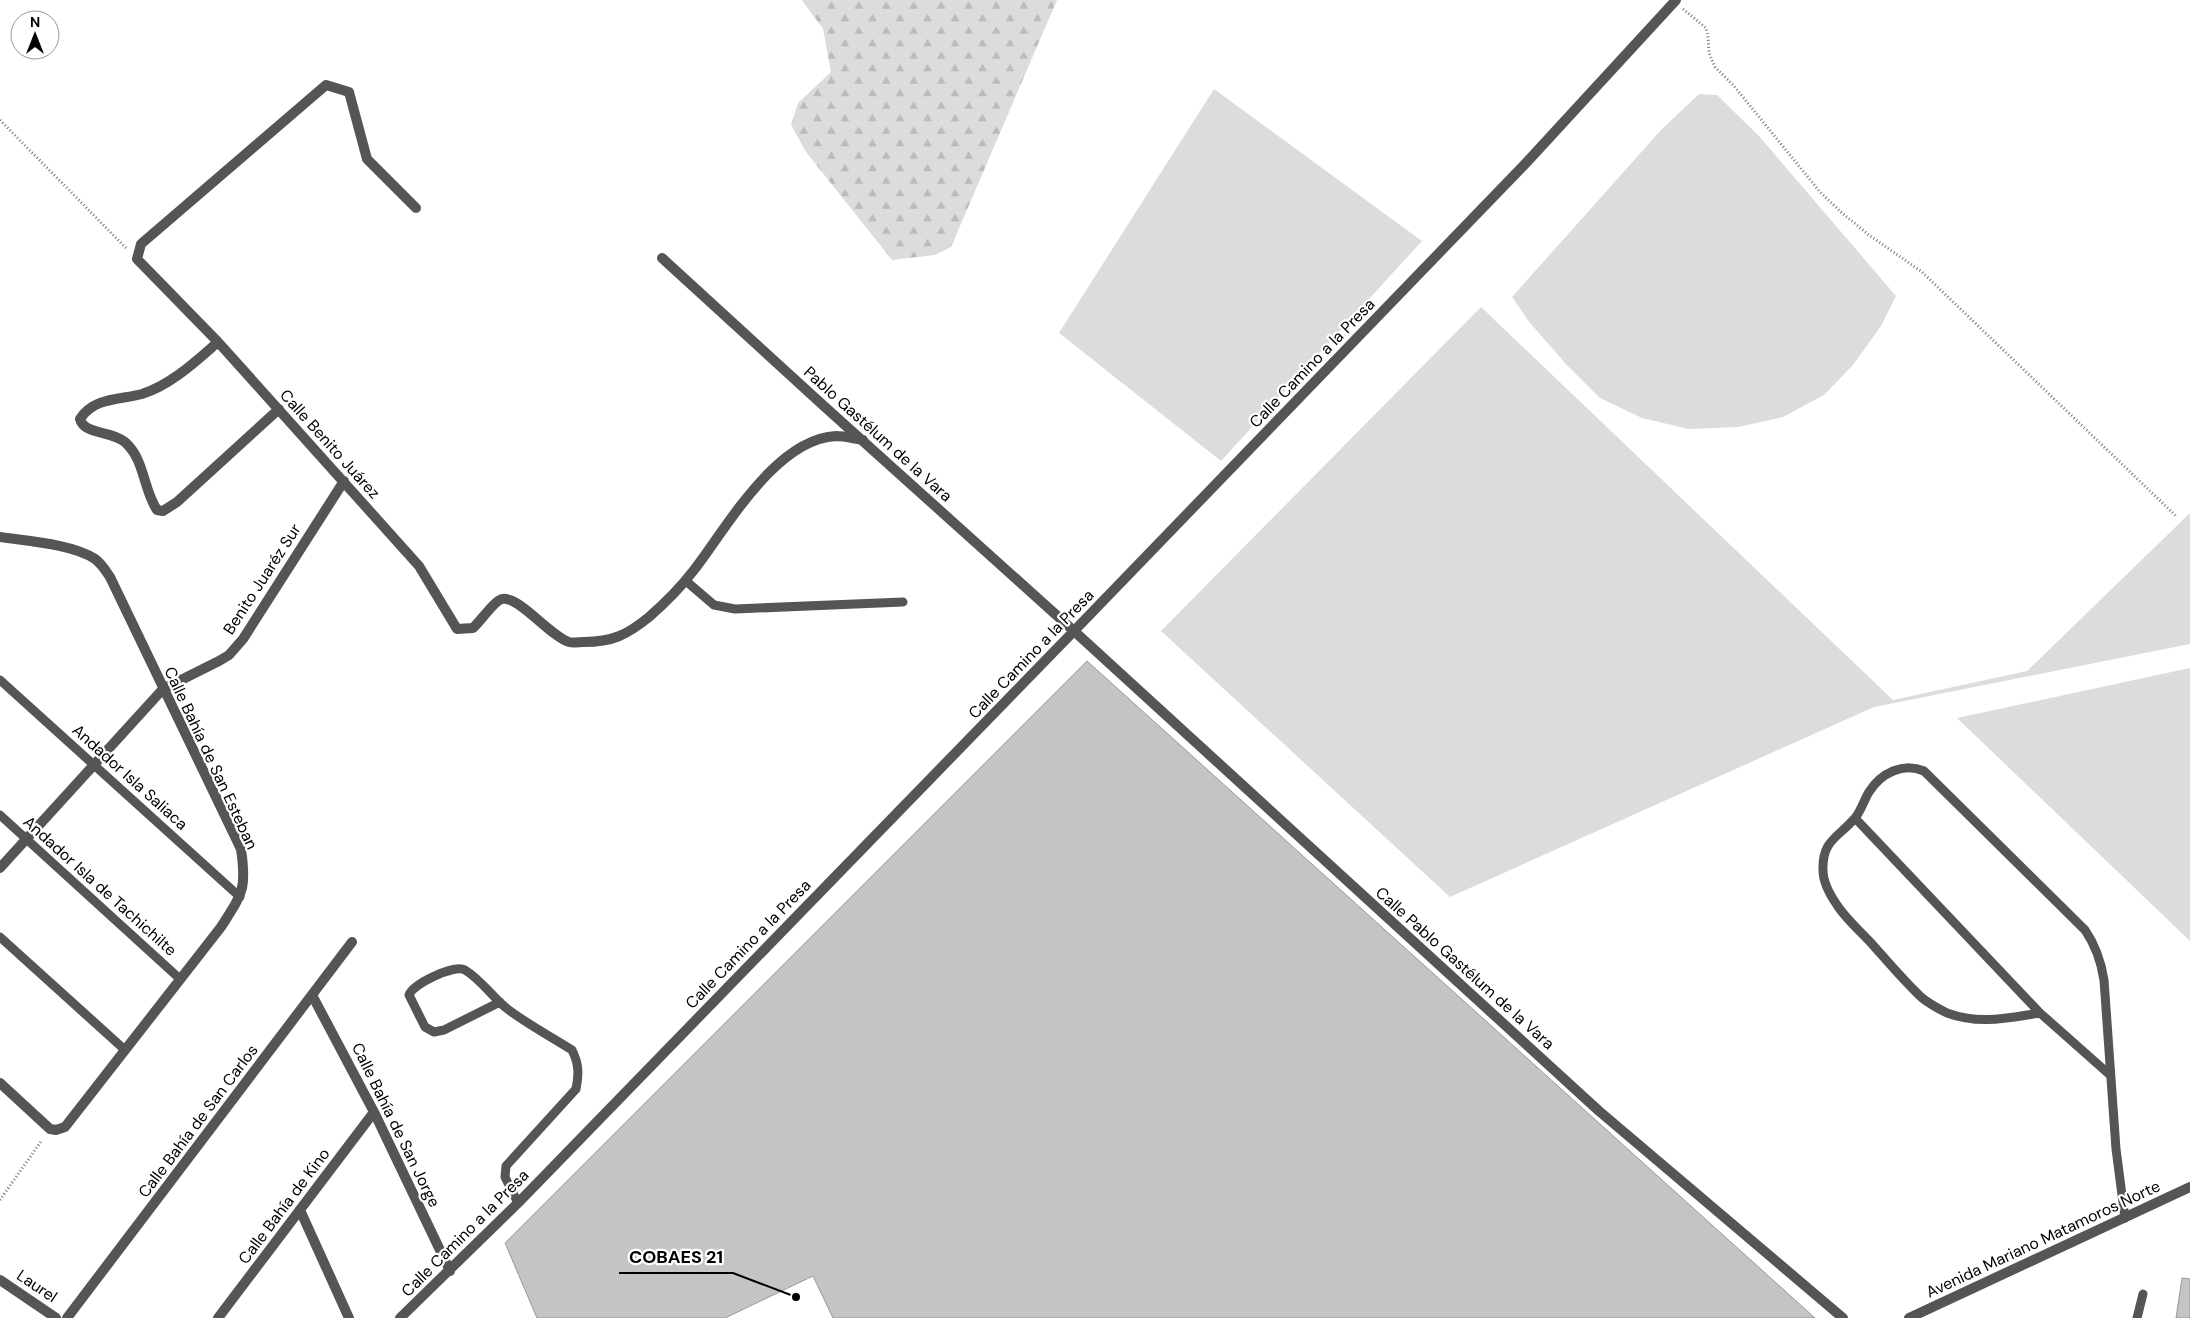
<svg xmlns="http://www.w3.org/2000/svg" width="2190" height="1318" font-family="'DM Sans',sans-serif">
<style>
.green{fill:#dcdcdc}
.forest{fill:url(#forest-firs)}
.building{fill:#c4c4c4;stroke:#999}
.lines{fill:none;stroke-linecap:round;stroke-linejoin:round}
.path{stroke:#777;stroke-width:3;stroke-dasharray:1 2.5;stroke-linecap:butt}
.service{stroke:#555;stroke-width:9}
.minor{stroke:#555;stroke-width:10}
.labels{text-anchor:middle;dominant-baseline:central;stroke-width:4.5;stroke-linejoin:round;paint-order:stroke}
.street-label{font-size:16px;fill:#000;stroke:#fff}
.leader{fill:none;stroke:#000;stroke-width:2}
.callout-dot{fill:#000;stroke:#fff;stroke-width:2}
.callout-label{font-size:18px;text-anchor:middle;font-weight:bold;fill:#000;stroke:#fff;stroke-width:4.5;stroke-linejoin:round;paint-order:stroke}
</style>
<defs>
<pattern id="forest-firs" width="22" height="20" patternUnits="userSpaceOnUse" patternTransform="scale(1.25)"><rect width="22" height="20" fill="#dcdcdc"/><path d="M5 1l3.5 6h-7zM16 11l3.5 6h-7z" fill="#bbb"/></pattern>
</defs>
<rect width="100%" height="100%" fill="#fff"/>
<path class="green" d="M1214,89L1422,241L1221,461L1059,333Z
M1699,94L1717,95L1759,136L1896,296L1881,326L1853,365L1824,395L1783,417L1738,427L1689,429L1642,418L1600,398L1566,364L1530,323L1512,297L1661,130Z
M1481,307L1893,700L2027,671L2190,513V644L1874,707L1450,897L1161,631Z
M2190,668V941L1957,718Z"/>
<path class="forest" d="M802,0H1057L951,247L935,255L892,260L806,152L791,125L798,103L831,72L823,29Z"/>
<path class="building" d="M1087,661L1815,1318H833L813,1276L725,1318H537L505,1243Z
M2182,1278L2190,1279V1318H2176Z"/>
<g class="lines">
<path class="path" d="M1683,9L1706,28L1708,36L1709,53L1715,67L1734,86L1820,192L1842,213L1869,235L1922,272L2176,516
M0,120L126,248
M0,1200L42,1140"/>
<path class="service" d="M686,581L714,605L735,609L903,602
M0,680L240,897
M0,815L180,979
M1855,818L2040,1013
M0,937L125,1050
M500,1002L444,1030L434,1032L425,1027L409,995C413,984 454,964 465,970C480,979 492,996 505,1007C525,1023 550,1036 572,1050C579,1064 579,1074 576,1089L506,1166L505,1177L518,1203
M2110,1075L2040,1013C2007,1018 1980,1025 1947,1013C1939,1009 1928,1003 1921,997C1904,981 1888,962 1872,944C1861,932 1846,919 1837,905C1830,895 1823,883 1823,870C1822,840 1838,838 1855,818C1861,811 1864,800 1869,792C1881,773 1903,762 1924,771L2085,930C2096,946 2101,961 2104,980L2116,1149L2125,1218
M2137,1318L2143,1294"/>
<path class="minor" d="M416,208L367,159L349,92L326,85L141,244L137,259L218,342L419,566L457,629L473,628C480,622 494,601 502,599C518,595 551,637 569,642C573,643 579,642 584,642C612,642 627,635 649,617C665,603 681,587 694,570C727,527 776,439 836,436C845,436 855,439 863,440
M662,258L825,407L1074,631L1599,1111L1843,1318
M218,342C196,361 171,385 142,394C120,400 94,397 80,419C84,435 114,431 126,443C145,461 143,489 157,510L163,511L177,502L279,409
M0,537C26,541 73,544 95,559C101,563 106,571 110,577L241,849C247,890 242,894 221,927L65,1127L56,1130L50,1129L0,1083
M0,868L163,689L219,661L229,655L243,639L344,481
M312,995L374,1112L450,1271
M300,1210L349,1318
M0,1280L56,1318
M67,1318L352,942
M218,1318L374,1112
M400,1318L518,1203L1074,631L1526,163L1676,0
M1909,1318L2190,1187"/>
</g>
<g class="labels">
<g class="street-label">
<text transform="translate(1312 363) rotate(-46)">Calle Camino a la Presa</text>
<text transform="translate(878 434) rotate(42)">Pablo Gastélum de la Vara</text>
<text transform="translate(330 444) rotate(48)">Calle Benito Juárez</text>
<text transform="translate(262 579) rotate(-57)">Benito Juaréz Sur</text>
<text transform="translate(1031 654) rotate(-46)">Calle Camino a la Presa</text>
<text transform="translate(211 758) rotate(65)">Calle Bahía de San Esteban</text>
<text transform="translate(130 777) rotate(42)">Andador Isla Saliaca</text>
<text transform="translate(100 886) rotate(42)">Andador Isla de Tachichilte</text>
<text transform="translate(748 944) rotate(-46)">Calle Camino a la Presa</text>
<text transform="translate(1465 968) rotate(42)">Calle Pablo Gastélum de la Vara</text>
<text transform="translate(198 1121) rotate(-53)">Calle Bahía de San Carlos</text>
<text transform="translate(396 1125) rotate(64)">Calle Bahía de San Jorge</text>
<text transform="translate(284 1206) rotate(-53)">Calle Bahía de Kino</text>
<text transform="translate(465 1233) rotate(-45)">Calle Camino a la Presa</text>
<text transform="translate(2043 1239) rotate(-25)">Avenida Mariano Matamoros Norte</text>
<text transform="translate(37 1286) rotate(34)">Laurel</text>
</g>
</g>
<path class="leader" d="M796 1297L733 1273H619"/>
<circle class="callout-dot" cx="796" cy="1297" r="5"/>
<g class="callout-label">
<text x="676" y="1263">COBAES 21</text>
</g>
<g transform="translate(35 35)"><circle r="24" fill="#ffffff" stroke="#999999"/>
<path d="M0-4L9 19L0 12L-9 19Z" fill="#000000"/>
<text y="-8" font-size="14" font-weight="bold" text-anchor="middle" fill="#000000">N</text>
</g>
</svg>
